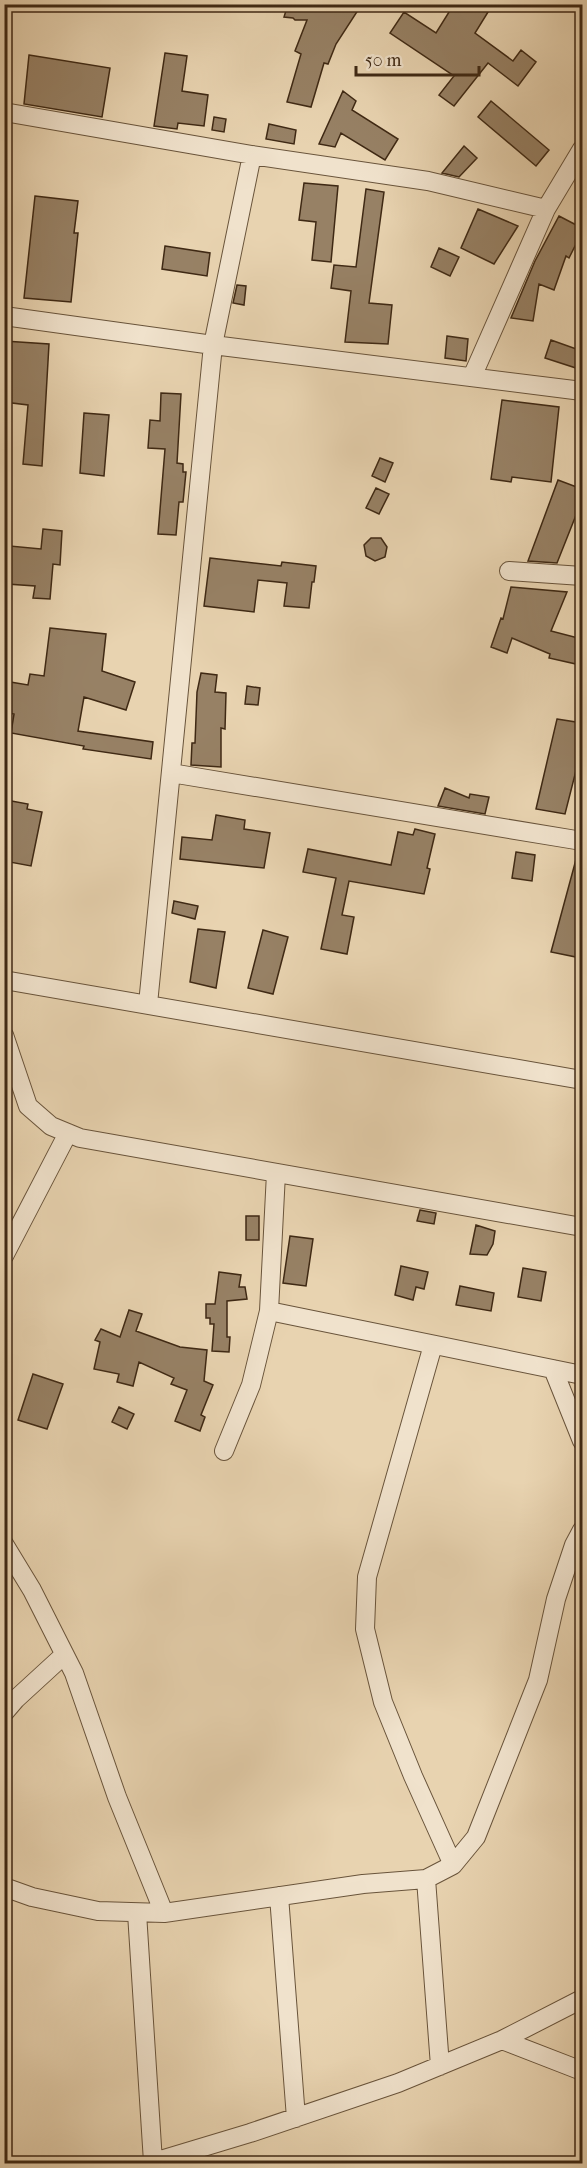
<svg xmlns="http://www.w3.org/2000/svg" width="587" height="2168" font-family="'IM FELL French Canon',serif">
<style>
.building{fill:#978165;stroke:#3f2914;stroke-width:1.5}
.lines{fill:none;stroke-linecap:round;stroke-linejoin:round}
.minor-casing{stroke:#69543b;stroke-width:20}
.minor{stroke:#f0e2cc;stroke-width:18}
</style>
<rect width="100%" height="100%" fill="#e8d3b0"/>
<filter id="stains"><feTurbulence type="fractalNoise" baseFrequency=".00333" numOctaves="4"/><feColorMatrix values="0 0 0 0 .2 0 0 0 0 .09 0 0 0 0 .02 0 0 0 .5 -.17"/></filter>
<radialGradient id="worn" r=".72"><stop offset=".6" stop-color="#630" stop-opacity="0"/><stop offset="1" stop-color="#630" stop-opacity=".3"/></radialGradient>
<path class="building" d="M288,4H362L336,44L328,64L324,63L311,107L287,102L301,54L295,51L307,20H295L293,18L284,17Z
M454,4H493L475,33L513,61L521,50L536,62L518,86L488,63L454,106L439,95L454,76L390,33L404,12L436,33Z
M165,53L187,56L182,91L208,95L204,126L178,123L177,129L154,126Z
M29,55L110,68L102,117L24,104Z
M343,91L356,101L352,110L398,139L385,160L341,133L335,147L319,144Z
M491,101L549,150L536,166L478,117Z
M214,117L226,119L224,132L212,130Z
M269,124L296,130L294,144L266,139Z
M464,146L477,158L459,177L442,173Z
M304,183L338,186L331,262L312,260L316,222L299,220Z
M366,189L384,192L369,303L392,305L388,344L345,342L351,291L331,288L334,265L356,267Z
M35,196L78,201L74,233H78L71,302L24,298Z
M478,209L518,226L494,264L461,248Z
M559,216L582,228V232L569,258L566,256L554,290L539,284L533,321L511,318L535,261Z
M165,246L210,253L207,276L162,269Z
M439,248L459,257L450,276L431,267Z
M237,285L246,286L244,305L233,303Z
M447,336L468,339L466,361L445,358Z
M551,340L582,351V362L579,369L545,358Z
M4,341L49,344L42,466L23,464L28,405L4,402Z
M161,393L181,394L177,463L183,464V472H186L183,502H179L176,535L158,534L165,449L148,448L150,420L160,421Z
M502,400L559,407L551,482L512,477L511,482L491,479Z
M84,413L109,415L104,476L80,473Z
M380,458L393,463L385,482L372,476Z
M558,480L582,489V500L557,563L528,561Z
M376,488L389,494L379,514L366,508Z
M43,529L62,531L60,565L53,564L50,599L33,598L35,586L7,584L10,546L41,549Z
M371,538H381L387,547L385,557L375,561L366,556L364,545Z
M210,558L281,566L282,562L316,566L314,582H312L309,608L284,606L287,583L258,580L254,612L204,606Z
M511,587L567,592L551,631L582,639L576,664L549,658L550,654L512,638L507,653L491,647L501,618L503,619Z
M50,628L106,634L102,671L135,682L126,710L84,697L78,731L153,742L151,759L83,749L84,746L11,733L14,714L4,712V681L28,685L30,674L44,676Z
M201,673L217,675L215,692L226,693L225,729L221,728V767L191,765L192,743H195L197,692Z
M247,686L260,688L258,705L245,704Z
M557,719L582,723V747L565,814L536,809Z
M445,788L469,798L470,794L489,797L485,814L438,806Z
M6,800L28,804L27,809L42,812L31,866L4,861Z
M216,815L245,820L244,829L270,833L264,868L180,859L182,837L212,840Z
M415,829L435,834L427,868L430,869L424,894L349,881L342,915L354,917L347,954L321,949L336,878L303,872L308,849L391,865L398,832L413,835Z
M516,852L535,855L532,881L512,878Z
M578,852H582V895L579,908L582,909V930L576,957L551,952Z
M174,901L198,906L195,919L172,913Z
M198,929L225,932L216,988L190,982Z
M263,930L288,937L273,994L248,988Z
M420,1210L436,1213L434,1224L417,1221Z
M246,1216H259V1240H246Z
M476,1225L495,1231L493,1244L487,1255L470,1254Z
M290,1236L313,1239L306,1286L283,1283Z
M401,1266L428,1272L424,1289L416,1287L413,1300L395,1295Z
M523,1268L546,1272L541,1301L518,1297Z
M219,1272L241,1275L239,1287H245L247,1299L227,1301V1337H230L229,1352L212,1351L214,1324H210V1318H206V1304H215Z
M460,1286L494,1293L491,1311L456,1305Z
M129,1310L142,1314L136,1331L180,1347L207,1350L204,1381L213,1385L201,1415L205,1417L200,1431L175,1421L187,1390L171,1384L174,1378L139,1362L133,1386L117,1382L119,1374L94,1369L100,1342L95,1340L101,1329L120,1337Z
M33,1374L63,1384L47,1429L18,1420Z
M119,1407L134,1414L127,1429L112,1422Z"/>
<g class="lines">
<g class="minor-casing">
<path id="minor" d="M4,112L252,155L428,181L546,209
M4,316L213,345L582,391
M472,377L546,209L582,149
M509,571L582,576
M171,773L582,841
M4,980L582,1080
M148,1004L213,345L252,155
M4,1035L28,1106L51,1126L80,1138L582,1227
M4,1256L68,1133
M269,1311L582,1375
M433,1345L367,1577L365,1629L383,1702L413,1776L453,1865
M553,1369L582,1441
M224,1451L251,1385L269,1311L276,1173
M4,1544L32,1590L74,1673L117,1797L164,1913
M4,1713L16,1699L64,1655
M426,1879L440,2066
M4,1887L32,1897L98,1911L164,1913L363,1884L426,1879L453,1865L476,1837L538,1680L556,1599L574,1545L582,1530
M279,1896L296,2118
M137,1913L153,2162
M502,2040L582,2071
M147,2164L250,2133L398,2083L502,2040L582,1999"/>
</g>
<use href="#minor" class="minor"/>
</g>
<rect width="587" height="2168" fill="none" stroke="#e8d3b0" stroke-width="24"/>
<rect x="6" y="6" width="575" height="2156" fill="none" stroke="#3f2914" stroke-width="3"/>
<rect x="12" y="12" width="563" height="2144" fill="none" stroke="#3f2914" stroke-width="1.5"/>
<path d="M356 66v9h123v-9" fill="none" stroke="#3f2914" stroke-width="3"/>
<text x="365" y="66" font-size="18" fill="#3f2914" stroke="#f0e2cc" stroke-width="4.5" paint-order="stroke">50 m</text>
<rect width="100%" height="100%" filter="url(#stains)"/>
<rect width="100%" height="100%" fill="url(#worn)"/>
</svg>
